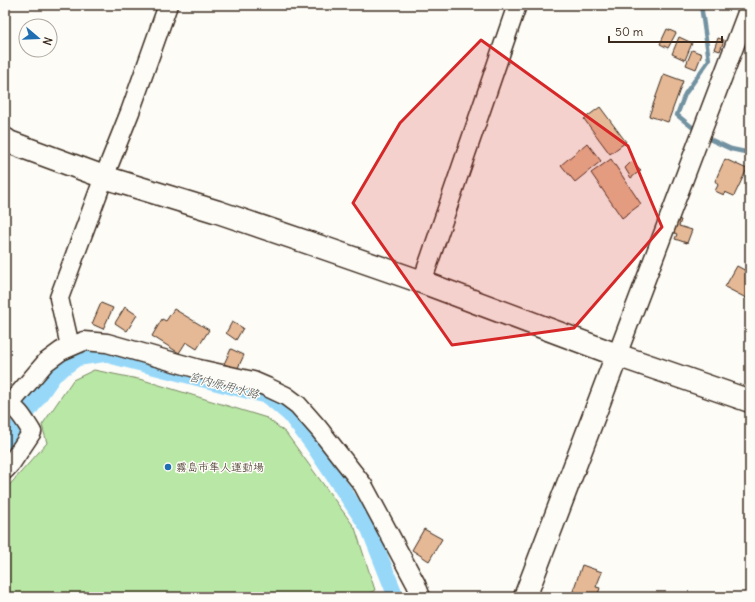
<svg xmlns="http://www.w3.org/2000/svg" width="755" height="602" font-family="Delius,'Klee One',sans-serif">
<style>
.green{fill:#b9e7a6;stroke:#7a8862}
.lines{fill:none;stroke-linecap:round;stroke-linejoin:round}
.stream{stroke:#7292a1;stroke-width:4.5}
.canal{stroke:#97d8f9;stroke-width:16}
.building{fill:#e6b996;stroke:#3b2a1e}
.minor-casing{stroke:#3b2a1e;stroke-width:21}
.tertiary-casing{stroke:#3b2a1e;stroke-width:25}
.minor{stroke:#fdfcf7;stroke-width:18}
.tertiary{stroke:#fdfcf7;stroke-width:22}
.marked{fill:#d62828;fill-opacity:0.2;stroke:#d62828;stroke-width:3;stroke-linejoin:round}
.poi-dot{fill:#1f6fb2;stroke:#fdfcf7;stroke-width:1.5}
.labels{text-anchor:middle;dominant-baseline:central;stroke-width:3;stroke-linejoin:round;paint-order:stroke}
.poi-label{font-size:11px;fill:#3b2a1e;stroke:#fdfcf7;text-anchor:start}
.water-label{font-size:12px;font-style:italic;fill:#525655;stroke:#fdfcf7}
</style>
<rect width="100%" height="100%" fill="#fdfcf7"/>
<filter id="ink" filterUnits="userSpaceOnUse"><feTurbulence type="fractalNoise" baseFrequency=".025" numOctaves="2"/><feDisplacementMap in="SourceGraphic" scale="8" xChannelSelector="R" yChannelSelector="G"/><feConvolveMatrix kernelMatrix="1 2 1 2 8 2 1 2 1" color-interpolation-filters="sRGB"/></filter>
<g filter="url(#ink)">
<path class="green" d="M94,370L143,380L267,418L286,433L355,528L375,590L363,597H5V490L47,443L42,425L73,380Z"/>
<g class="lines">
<path class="stream" d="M697,131L677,115L685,94L709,60L701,5
M705,137L731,149L750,153"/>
<path class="canal" d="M5,441L27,413L54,375L77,358L104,354L268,396L290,415L311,442L369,529L396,597"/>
</g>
<path class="building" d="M667,29L676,33L668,48L660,44Z
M679,37L692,43L685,60L672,54Z
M718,38L724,40L720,51L714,49Z
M692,50L702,54L696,69L686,65Z
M664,74L683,81L668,122L649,116Z
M600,107L626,142L610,154L584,119Z
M587,143L601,161L575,182L561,165Z
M611,159L641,204L622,218L591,173Z
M725,159L747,169L734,196L725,192L724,195L715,191L718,185L715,181Z
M632,161L641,170L631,178L625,168Z
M672,217L681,220L679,226L692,230L687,243L675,239L677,234L667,230Z
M750,256V265L746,263Z
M737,266L750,273V295L748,299L725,287Z
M101,303L113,308L103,329L92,324Z
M125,307L137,315L127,331L115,323Z
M174,309L209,330L197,349L186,342L179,353L152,336L162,319L166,321Z
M232,322L243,328L236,340L226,333Z
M231,349L244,355L237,370L224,364Z
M424,529L442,539L429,561L412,550Z
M582,565L602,572L596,587L600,588L597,597H571Z"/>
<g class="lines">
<g class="minor-casing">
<path id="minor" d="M422,282L517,5
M70,346L59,298L104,177L130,112L168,5
M617,355L750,5
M5,403C18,407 25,421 32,432L12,462L5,470
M10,404L46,362L61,351L84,341L107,343L199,369L253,381L267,387L286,396L298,405L319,429L363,485L416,584L421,597"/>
</g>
<g class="tertiary-casing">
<path id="tertiary" d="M5,139L9,142L104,177L218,212L327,249L422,282L617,355L750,401
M525,597L617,355"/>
</g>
<use href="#minor" class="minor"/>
<use href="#tertiary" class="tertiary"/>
</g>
</g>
<path class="marked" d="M481,40L628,146L662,227L574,328L452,345L353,203L400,123Z"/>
<circle class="poi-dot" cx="168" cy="467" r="4"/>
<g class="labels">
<g class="poi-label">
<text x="176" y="467">霧島市隼人運動場</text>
</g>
<g class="water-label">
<text transform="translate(224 385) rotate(15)">宮内原用水路</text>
</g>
</g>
<rect width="755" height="602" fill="none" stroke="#fdfcf7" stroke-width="20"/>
<rect x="10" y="10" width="735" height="582" fill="none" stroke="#3b2a1e" stroke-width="1.5" filter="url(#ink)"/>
<g transform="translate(38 38) rotate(109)"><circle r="19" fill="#fdfcf7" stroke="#afa8a0"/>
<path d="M0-3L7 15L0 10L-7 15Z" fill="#1f6fb2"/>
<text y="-6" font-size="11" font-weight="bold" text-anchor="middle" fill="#3b2a1e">N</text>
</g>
<path d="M609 36v6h113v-6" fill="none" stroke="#3b2a1e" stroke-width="2"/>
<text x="615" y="36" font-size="12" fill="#3b2a1e" stroke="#fdfcf7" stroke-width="3" paint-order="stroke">50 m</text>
</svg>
